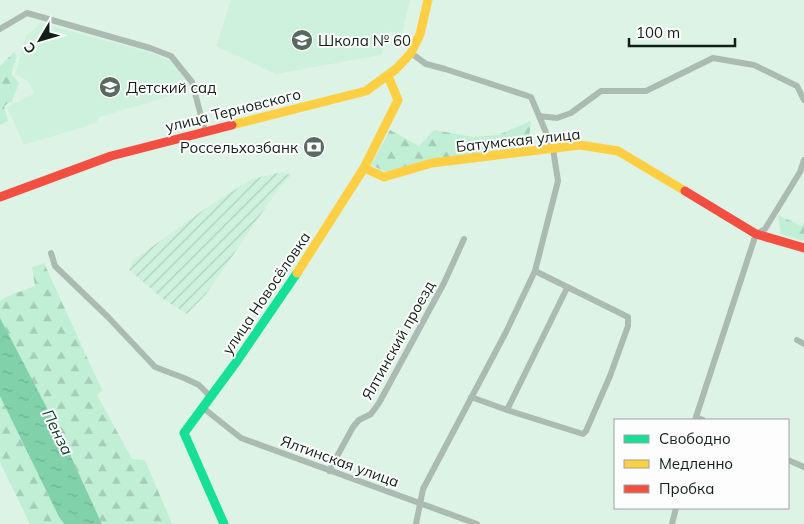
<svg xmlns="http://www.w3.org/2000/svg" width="804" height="524" font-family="Mulish,sans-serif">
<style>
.built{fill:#cef1dd}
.industrial{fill:url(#industrial-furrows)}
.forest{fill:url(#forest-firs)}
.water{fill:url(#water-ripples)}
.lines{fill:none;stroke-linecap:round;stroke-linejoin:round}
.street{stroke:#acbbb2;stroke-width:6}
.fast{stroke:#16e098;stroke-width:9}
.slow{stroke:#ffcf43;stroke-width:9}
.jam{stroke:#f24e42;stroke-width:9}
.labels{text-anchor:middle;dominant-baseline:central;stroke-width:4;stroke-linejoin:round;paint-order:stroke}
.poi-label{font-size:15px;fill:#111f18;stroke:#fdfdfd;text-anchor:start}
.street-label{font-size:15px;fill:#111f18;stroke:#fdfdfd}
.water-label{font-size:16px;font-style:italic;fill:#0d3b27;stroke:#fdfdfd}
</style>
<defs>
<pattern id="industrial-furrows" width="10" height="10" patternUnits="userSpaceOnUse" patternTransform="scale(1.25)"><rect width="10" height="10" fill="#cef1dd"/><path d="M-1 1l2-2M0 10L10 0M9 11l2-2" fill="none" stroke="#b0cebd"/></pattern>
<pattern id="forest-firs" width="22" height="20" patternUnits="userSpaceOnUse" patternTransform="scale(1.25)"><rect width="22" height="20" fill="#c1efd6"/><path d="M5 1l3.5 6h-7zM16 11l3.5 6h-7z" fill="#a5ccb7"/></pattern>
<pattern id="water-ripples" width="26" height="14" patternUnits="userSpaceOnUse" patternTransform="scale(1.25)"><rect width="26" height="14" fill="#81d1aa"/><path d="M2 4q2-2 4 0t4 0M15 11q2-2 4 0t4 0" fill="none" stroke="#6eb392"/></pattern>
</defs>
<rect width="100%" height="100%" fill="#ddf3e6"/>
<path class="built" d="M231,0H410L402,34L390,31L381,55L276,74L216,46Z
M41,23L148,52L169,60L190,83L188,91L99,117L96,123L24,145L7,107L35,93L28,81L15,74L26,36Z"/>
<path class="industrial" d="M282,172L291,175L277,191L207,293L187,314L162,298L129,270L132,261L209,206L252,179Z"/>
<path class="forest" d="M14,52L17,56L11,74L19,83L12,101L4,106L8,121L0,125V66Z
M531,121L528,146L386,172L371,165L390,130L419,146L434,130L473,137L498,135Z
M778,215L802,226L804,223V241L781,234Z
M44,263L102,390L97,395L132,459L145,460L172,524H102L61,435L7,333L0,318V301L8,296L35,286L32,267Z
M0,396L59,517L63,524H30L0,462Z"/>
<path class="water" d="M0,318L61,435L102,524H64L59,517L0,396Z"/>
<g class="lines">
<path class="street" d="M0,29L27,13L150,48L171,56L192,82L205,131
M411,53L426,64L445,69L531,97L539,116L557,118L571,113L601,91H646L713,58L754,65L797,86L804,100
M51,253L55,266L108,317L155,367L184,378L199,385L210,396
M797,340L804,344
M471,397L507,410L583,434L586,431L610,376L628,326V317L535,271
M202,407L241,438L477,524
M507,410L567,288
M696,417L703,420
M695,420L756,234L765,229L800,172L804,160
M788,460L804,467
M329,471L353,427L359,420L371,414L379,403L444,283L464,239
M416,524L423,489L506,332L535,271L558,181L553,149L539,116
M672,524L676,508"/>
<path class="fast" d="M224,524L184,433L237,361L297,273"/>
<path class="slow" d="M232,125L366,91L396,69L411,53L420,34L428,0
M364,168L384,177L432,163L580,145L618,151L685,191
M297,273L364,168L398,100L388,76"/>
<path class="jam" d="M685,191L756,234L804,248
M0,197L111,156L232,125"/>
</g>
<defs>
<g id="school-disc" transform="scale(1.125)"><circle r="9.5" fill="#586960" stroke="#fdfdfd"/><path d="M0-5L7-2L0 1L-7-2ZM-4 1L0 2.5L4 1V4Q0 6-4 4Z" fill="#fff"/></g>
<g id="bank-disc" transform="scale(1.125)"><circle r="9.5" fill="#586960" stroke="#fdfdfd"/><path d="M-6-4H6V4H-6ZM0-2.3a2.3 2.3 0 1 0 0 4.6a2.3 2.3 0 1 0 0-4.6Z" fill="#fff"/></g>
</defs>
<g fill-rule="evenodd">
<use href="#school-disc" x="302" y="40"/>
<use href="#school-disc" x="110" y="87"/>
<use href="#bank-disc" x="314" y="147"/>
</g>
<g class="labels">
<g class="poi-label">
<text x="318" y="40">Школа № 60</text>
<text x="126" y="87">Детский сад</text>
<text x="298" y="147" text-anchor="end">Россельхозбанк</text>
</g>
<g class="street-label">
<text transform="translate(233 110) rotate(-14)">улица Терновского</text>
<text transform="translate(518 140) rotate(-6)">Батумская улица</text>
<text transform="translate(266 293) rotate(-56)">улица Новосёловка</text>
<text transform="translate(398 340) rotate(-61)">Ялтинский проезд</text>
<text transform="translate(340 461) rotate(20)">Ялтинская улица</text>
</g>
<g class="water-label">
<text transform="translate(58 432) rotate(63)">Пенза</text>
</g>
</g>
<rect x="614" y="419" width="175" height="90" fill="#fdfdfd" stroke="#9fa4a1"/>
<rect x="624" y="435" width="25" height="8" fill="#16e098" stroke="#9fa4a1"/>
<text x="659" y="444" font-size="15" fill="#111f18">Свободно</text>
<rect x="624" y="460" width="25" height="8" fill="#ffcf43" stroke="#9fa4a1"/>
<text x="659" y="469" font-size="15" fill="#111f18">Медленно</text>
<rect x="624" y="485" width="25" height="8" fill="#f24e42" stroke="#9fa4a1"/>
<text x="659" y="494" font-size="15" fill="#111f18">Пробка</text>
<g transform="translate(40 40) rotate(232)" stroke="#fdfdfd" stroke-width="4" paint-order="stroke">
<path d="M0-4L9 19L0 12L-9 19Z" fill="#111f18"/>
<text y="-8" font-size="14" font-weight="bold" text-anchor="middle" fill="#111f18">С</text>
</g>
<path d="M629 38v8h106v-8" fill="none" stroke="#111f18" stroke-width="2.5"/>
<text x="636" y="38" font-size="15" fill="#111f18" stroke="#fdfdfd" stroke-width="4" paint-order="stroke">100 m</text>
</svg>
